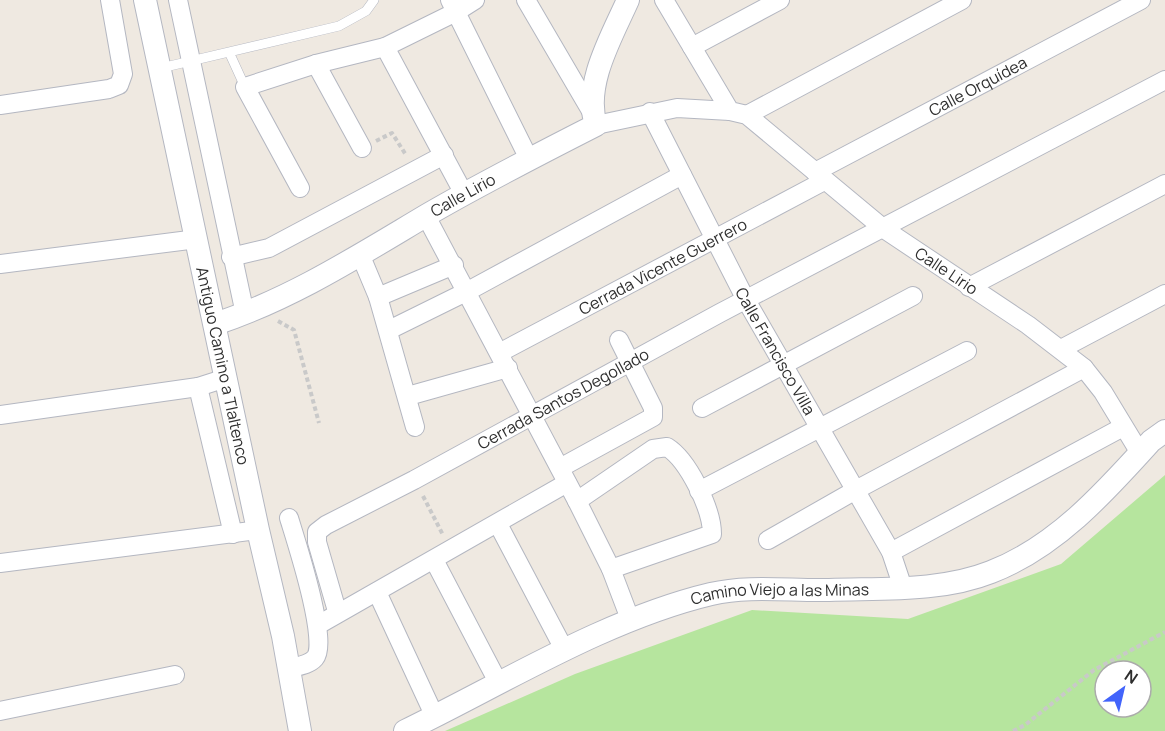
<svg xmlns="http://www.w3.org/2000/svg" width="1165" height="731" font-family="Manrope,sans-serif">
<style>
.green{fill:#b6e59e;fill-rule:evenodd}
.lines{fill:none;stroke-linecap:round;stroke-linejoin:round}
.service-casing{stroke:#b4b7c1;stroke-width:10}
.minor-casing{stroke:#b4b7c1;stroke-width:20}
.tertiary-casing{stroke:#b4b7c1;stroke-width:24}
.path{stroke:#c9c9c9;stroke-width:4;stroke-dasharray:4.5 3;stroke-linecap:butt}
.service{stroke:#fff;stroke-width:9}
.minor{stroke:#fff;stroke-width:18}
.tertiary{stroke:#fff;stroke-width:22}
.labels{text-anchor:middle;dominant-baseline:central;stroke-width:5;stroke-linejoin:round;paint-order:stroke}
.street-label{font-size:16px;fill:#2e2e2e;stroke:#fff}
</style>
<rect width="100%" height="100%" fill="#efe9e1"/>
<path class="green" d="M1165,475V731H445L575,674L752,610L908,619L1061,564ZM1105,671H1141V707H1105Z"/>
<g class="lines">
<g class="service-casing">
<path id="service" d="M229,52L245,87
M161,68L339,26L366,11L374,0"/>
</g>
<g class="minor-casing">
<g id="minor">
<path d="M178,0L245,314"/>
<path d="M450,0L529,159"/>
<path d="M526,0L591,111"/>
<path id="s1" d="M664,0L730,111L747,115L884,229L1028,325L1084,368L1103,392L1140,453"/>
<path d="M385,47L464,194"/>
<path d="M692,47L780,0"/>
<path d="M316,64L362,148"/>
<path d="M0,105L109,89L119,85L123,74L110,0"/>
<path id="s2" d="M650,112L746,300L891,552L903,588"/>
<path d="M747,115L962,0"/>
<path d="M596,125L677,108L730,111"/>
<path id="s3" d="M815,172L1141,0"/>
<path d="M300,188L245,87L316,64L385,47L456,12L475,0"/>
<path d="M426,216L577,501L611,569L630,619"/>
<path d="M360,254L378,297L415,427"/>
<path d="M231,257L269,248L444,155"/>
<path d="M0,264L197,239"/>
<path d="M969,287L1165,184"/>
<path d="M378,297L454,265"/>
<path d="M389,330L468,291L682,175"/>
<path d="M1061,349L1165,294"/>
<path id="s4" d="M501,352L824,181"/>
<path d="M198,387L233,534"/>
<path d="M408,396L508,368"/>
<path d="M702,408L913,296"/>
<path d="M0,415L198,387L226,378"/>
<path d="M560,468L653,417V408L619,340"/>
<path d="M699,491L967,351"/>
<path d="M577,501L653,449L667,447C688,460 712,509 712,534L611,569"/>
<path d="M289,518C296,541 329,642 315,658C309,665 298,666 290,668"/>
<path d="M498,524L565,651"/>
<path d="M768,540L854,491L1084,368"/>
<path d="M891,552L1123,427"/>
<path d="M434,560L499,684"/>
<path d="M0,563L258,530"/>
<path d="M377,592L435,717"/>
<path id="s5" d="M337,611L317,542V532L326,525L414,480L720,313L1165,80"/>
<path d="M318,625L567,483"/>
<path d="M0,711L175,675"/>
</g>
</g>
<g class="tertiary-casing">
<g id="tertiary">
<path id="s6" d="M145,0L258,530L283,636L300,731"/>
<path id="s7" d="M215,324C291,299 358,256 427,215C482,183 539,154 596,125C583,85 612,36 628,0"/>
<path id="s8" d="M405,731C502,684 606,619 711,594C749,585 790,591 829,590C881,588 941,592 991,572C1056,547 1105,492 1151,441L1165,431"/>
</g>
</g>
<path class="path" d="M376,141L392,133L406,155
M278,321L294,330L319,423
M423,496L443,535
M1013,731L1025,725L1094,670L1165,632"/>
<use href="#service" class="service"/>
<use href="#minor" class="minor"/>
<use href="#tertiary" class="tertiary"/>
</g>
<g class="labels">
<g class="street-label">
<text stroke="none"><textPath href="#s3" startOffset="184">Calle Orquídea</textPath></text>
<text stroke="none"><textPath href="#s7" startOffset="280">Calle Lirio</textPath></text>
<text stroke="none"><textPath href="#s4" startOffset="183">Cerrada Vicente Guerrero</textPath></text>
<text stroke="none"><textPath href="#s1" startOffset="400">Calle Lirio</textPath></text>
<text stroke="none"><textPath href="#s2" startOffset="270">Calle Francisco Villa</textPath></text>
<text stroke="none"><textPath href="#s6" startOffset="374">Antiguo Camino a Tlaltenco</textPath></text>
<text stroke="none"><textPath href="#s5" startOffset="362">Cerrada Santos Degollado</textPath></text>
<text stroke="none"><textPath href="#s8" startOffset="405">Camino Viejo a las Minas</textPath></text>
</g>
</g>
<g transform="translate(1123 689) rotate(34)"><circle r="28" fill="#ffffff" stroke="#ababab" stroke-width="1.5"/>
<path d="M0-4.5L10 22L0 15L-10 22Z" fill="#4264fb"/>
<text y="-9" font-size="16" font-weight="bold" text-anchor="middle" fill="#2e2e2e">N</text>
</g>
</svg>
